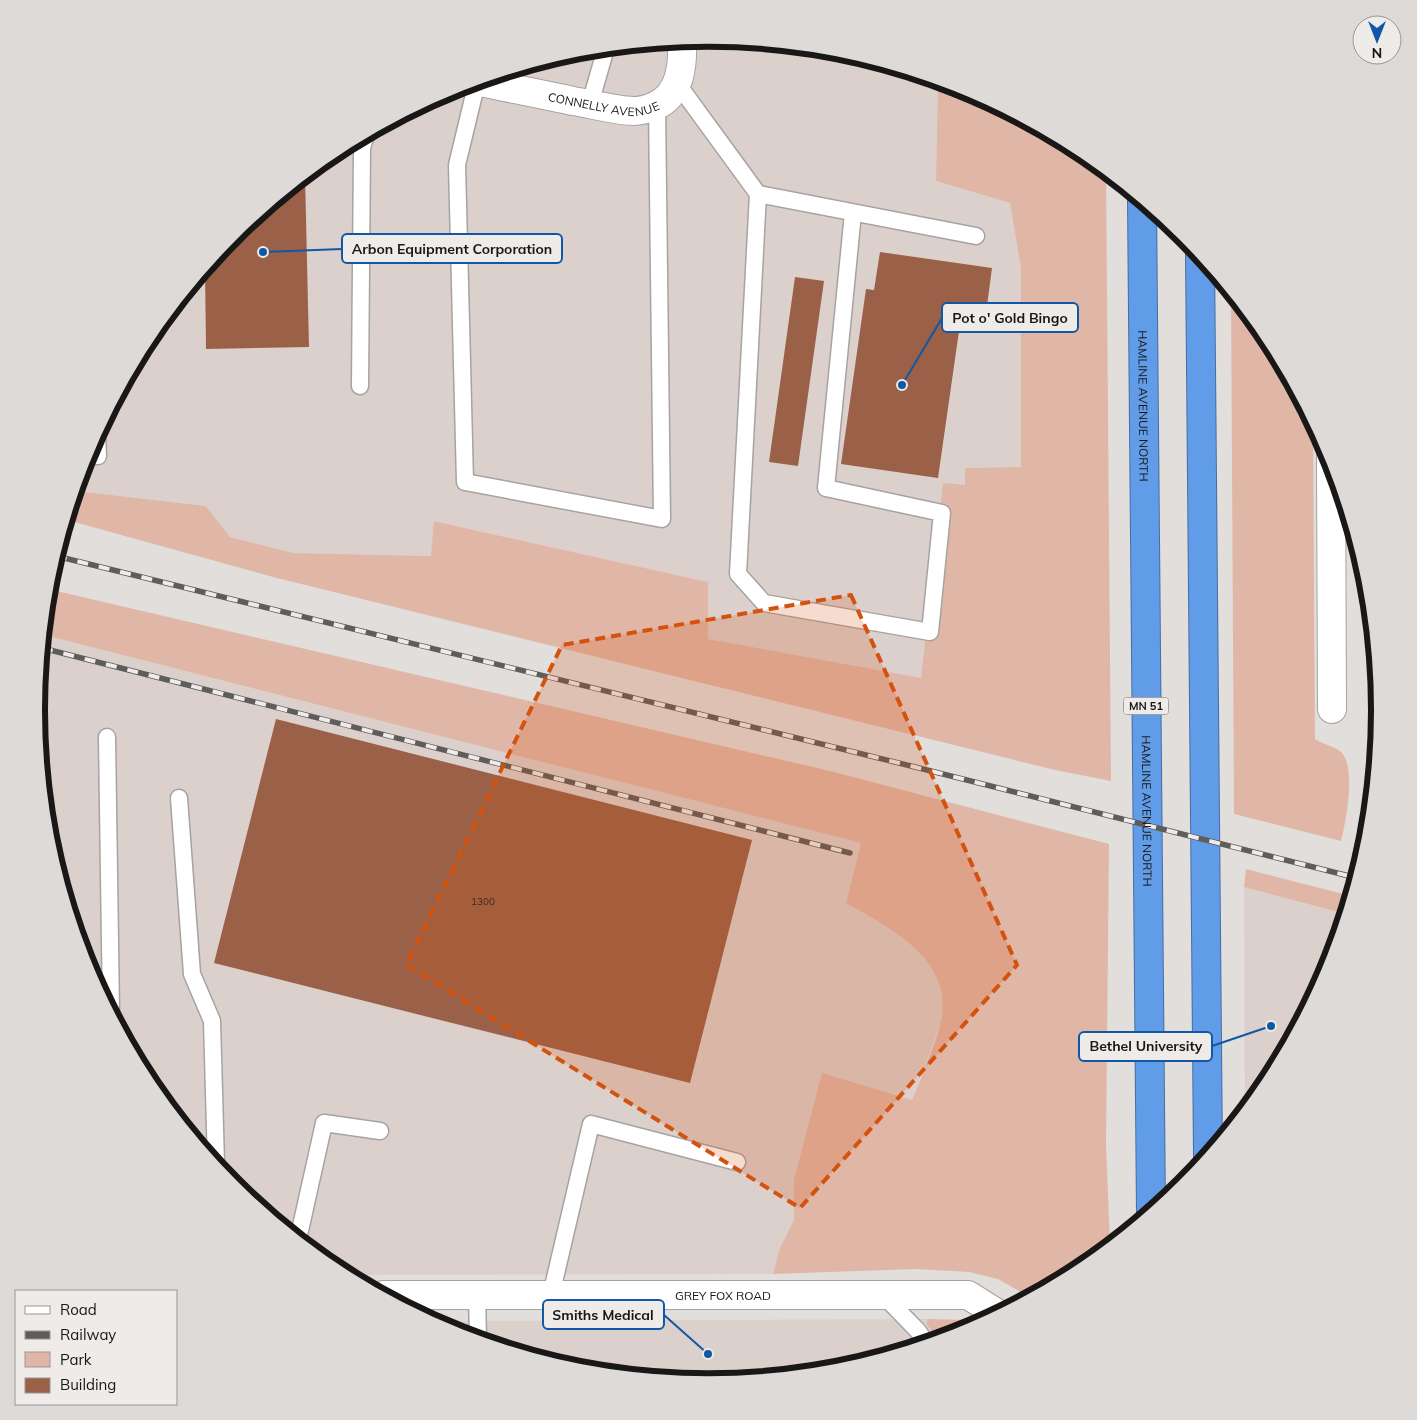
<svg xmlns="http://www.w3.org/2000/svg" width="1417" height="1420" font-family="Mulish,sans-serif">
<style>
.built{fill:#dcd0cc}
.green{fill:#e0b7a6}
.building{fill:#9a6148}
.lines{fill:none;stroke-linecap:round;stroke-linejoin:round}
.lane-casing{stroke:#a6a3a2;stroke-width:19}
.street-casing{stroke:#a6a3a2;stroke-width:30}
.secondary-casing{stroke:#a6a3a2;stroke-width:30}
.highway-casing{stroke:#486e9f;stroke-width:30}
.lane{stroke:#fff;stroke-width:16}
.street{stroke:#fff;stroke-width:28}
.secondary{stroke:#fff;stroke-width:28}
.highway{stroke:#619ce8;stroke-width:28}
.rail-casing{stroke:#5e5d5b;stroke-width:5.5}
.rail{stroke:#eeebe9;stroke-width:4;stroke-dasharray:11;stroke-linecap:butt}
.marked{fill:#d3520d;fill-opacity:0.2;stroke:#d3520d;stroke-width:4;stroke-dasharray:10 6;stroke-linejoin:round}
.labels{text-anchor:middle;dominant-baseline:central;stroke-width:4;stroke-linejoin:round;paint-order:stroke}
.number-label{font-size:10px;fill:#392a23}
.shield{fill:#eeebe9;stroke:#595756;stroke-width:1}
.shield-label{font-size:11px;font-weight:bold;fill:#191817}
.street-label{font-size:12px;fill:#191817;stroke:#eeebe9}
.rim{fill:none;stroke:#191817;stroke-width:6}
.leader{fill:none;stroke:#1057a6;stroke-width:2}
.callout-dot{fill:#1057a6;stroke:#eeebe9;stroke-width:2}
.callout{fill:#eeebe9;stroke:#1057a6;stroke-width:2}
.callout-label{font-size:14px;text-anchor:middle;font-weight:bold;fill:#191817}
</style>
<rect width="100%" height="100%" fill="#e1dedc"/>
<path class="built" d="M709,38L840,51L938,81L936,181L1010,203L1021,269V467L966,468L965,486L943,483L921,679L708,639V582L435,521L432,556L293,553L230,537L206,506L76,491L88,452L150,336L233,234L335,151L452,89L578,51Z
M44,635L861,843L846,903L898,932L919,951L937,975L943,1002L941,1022L912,1100L794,1180V1220L780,1248L773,1274L346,1275L335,1269L233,1185L149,1083L87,967L49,841L36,710Z
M1244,887L1346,914L1329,968L1267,1084L1245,1111Z
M927,1319V1325L938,1339L839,1369L708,1382L577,1369L451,1331L432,1321Z"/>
<path class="green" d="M938,81L966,89L1082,151L1106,170L1111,781L1055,770L277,578L67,520L76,491L206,506L230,537L293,553L431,556L434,521L708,582V639L921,678L943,483L965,485V468L1021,467V269L1010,203L936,181Z
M1231,292L1268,337L1313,422L1315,739C1322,744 1337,747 1342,753C1356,769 1346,822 1341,841L1234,814Z
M48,589L830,771L1109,844L1106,1144L1110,1246L1082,1269L1029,1297L998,1279L969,1272L915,1269L773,1274L780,1248L794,1220V1180L822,1073L912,1100C921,1077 936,1045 941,1021C954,959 890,928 846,903L861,843L44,635Z
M1246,869L1351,896L1346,914L1244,887Z
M927,1319L968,1320L980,1324L965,1331L938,1339L927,1325Z"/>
<path class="building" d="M305,175L309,347L206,349L205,269L233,234Z
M880,252L992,268L987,306L963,303L938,478L841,464L866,289L874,290Z
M795,277L824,281L798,466L769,462Z
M276,719L752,840L690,1083L214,963Z"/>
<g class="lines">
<g class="lane-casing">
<path id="lane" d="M477,82L457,165L465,482L662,519L657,106
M677,83L758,194L976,236
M590,104L606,48
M758,194L738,574L764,603L930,632L942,513L826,488L853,213
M360,386L362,148L366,135
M87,455L98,456L97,434
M107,737L111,1011
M179,798L192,974L212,1021L216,1164
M299,1235L324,1123L380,1131
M477,1295L478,1339
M551,1295L591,1124L737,1162
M883,1295L918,1331L926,1343"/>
</g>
<g class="street-casing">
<g id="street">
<path id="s1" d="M476,81C508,88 541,94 573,101C592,104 613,110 633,111C641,111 648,109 655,106C681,95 683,64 682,40"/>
<path d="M1331,456L1332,709"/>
</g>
</g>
<g class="secondary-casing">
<g id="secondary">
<path id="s2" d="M383,1295H968L998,1314"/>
</g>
</g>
<g class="highway-casing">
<g id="highway">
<path id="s3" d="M1142,200L1151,1213"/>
<path d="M1200,254L1208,1156"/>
</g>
</g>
<use href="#lane" class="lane"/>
<use href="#street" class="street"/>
<use href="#secondary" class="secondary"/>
<use href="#highway" class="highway"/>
<g class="rail-casing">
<path id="rail" d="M56,556L915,767L1357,878
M42,648L850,853"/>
</g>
<use href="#rail" class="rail"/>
</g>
<path class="marked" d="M851,595L1017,965L800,1208L406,965L562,645Z"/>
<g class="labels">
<g class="number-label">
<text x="483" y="901">1300</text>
</g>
<rect class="shield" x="1123.5" y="697.5" width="45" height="17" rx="4"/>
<g class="shield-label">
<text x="1146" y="706">MN 51</text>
</g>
<g class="street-label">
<text stroke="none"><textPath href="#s1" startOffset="130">CONNELLY AVENUE</textPath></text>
<text stroke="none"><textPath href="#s3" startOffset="206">HAMLINE AVENUE NORTH</textPath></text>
<text stroke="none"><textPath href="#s3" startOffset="611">HAMLINE AVENUE NORTH</textPath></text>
<text stroke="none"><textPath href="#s2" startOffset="340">GREY FOX ROAD</textPath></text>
</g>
</g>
<path d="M0 0H1417V1420H0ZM45 710a663 663 0 1 1 1326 0a663 663 0 1 1-1326 0Z" fill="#dddad8" fill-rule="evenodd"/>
<path class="rim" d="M45 710a663 663 0 1 1 1326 0a663 663 0 1 1-1326 0Z"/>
<path class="leader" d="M263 252L342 249M902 385L942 318M1271 1026L1212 1046M708 1354L664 1315"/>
<g class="callout-dot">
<circle cx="263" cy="252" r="5"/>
<circle cx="902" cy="385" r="5"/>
<circle cx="1271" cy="1026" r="5"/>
<circle cx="708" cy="1354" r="5"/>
</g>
<g class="callout">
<rect x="342" y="234" width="220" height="29" rx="5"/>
<rect x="942" y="303" width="136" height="29" rx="5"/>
<rect x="1079" y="1032" width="133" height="29" rx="5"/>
<rect x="543" y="1300" width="121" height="29" rx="5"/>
</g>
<g class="callout-label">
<text x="452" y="254">Arbon Equipment Corporation</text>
<text x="1010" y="323">Pot o' Gold Bingo</text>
<text x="1146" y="1051">Bethel University</text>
<text x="603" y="1320">Smiths Medical</text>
</g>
<rect x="15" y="1290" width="162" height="115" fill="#eeebe9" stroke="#999795"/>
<rect x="25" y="1306" width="25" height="8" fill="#ffffff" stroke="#999795"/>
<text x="60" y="1315" font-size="15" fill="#191817">Road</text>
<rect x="25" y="1331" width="25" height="8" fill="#5e5d5b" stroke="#999795"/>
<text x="60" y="1340" font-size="15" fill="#191817">Railway</text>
<rect x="25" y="1352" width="25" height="15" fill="#e0b7a6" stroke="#999795"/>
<text x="60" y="1365" font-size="15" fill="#191817">Park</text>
<rect x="25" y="1378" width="25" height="15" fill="#9a6148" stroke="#999795"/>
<text x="60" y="1390" font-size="15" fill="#191817">Building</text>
<g transform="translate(1377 40) rotate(180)"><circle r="24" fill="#eeebe9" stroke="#999795"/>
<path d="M0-4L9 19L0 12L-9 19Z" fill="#1057a6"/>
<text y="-8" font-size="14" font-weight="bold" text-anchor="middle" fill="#191817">N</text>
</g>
</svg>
